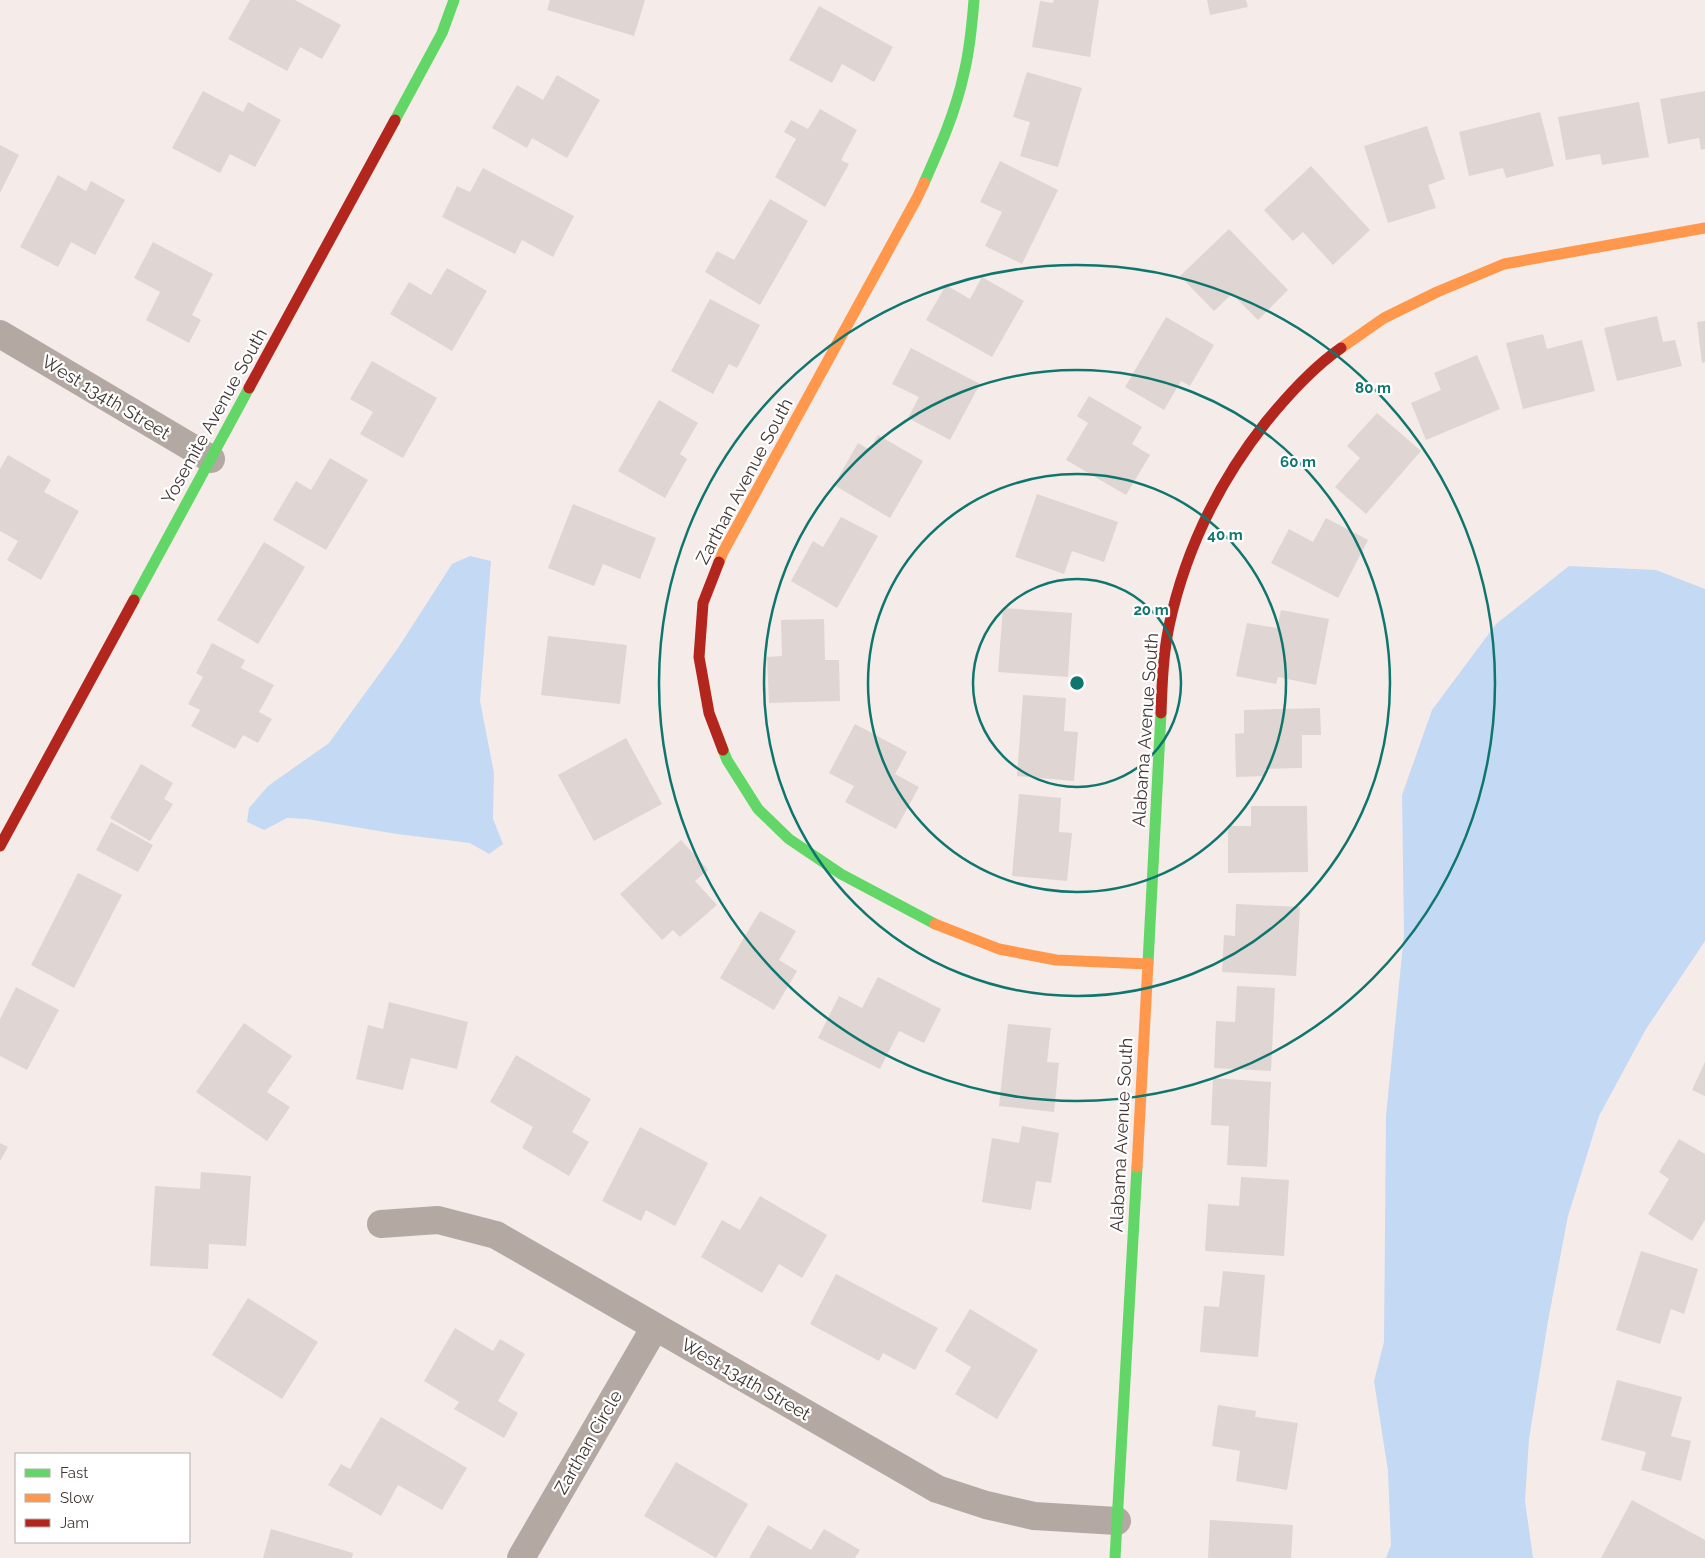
<svg xmlns="http://www.w3.org/2000/svg" width="1705" height="1558" font-family="Raleway,sans-serif">
<style>
.water{fill:#c4d9f4}
.building{fill:#dfd5d2}
.lines{fill:none;stroke-linecap:round;stroke-linejoin:round}
.street{stroke:#b4a8a3;stroke-width:28}
.fast{stroke:#63d668;stroke-width:11}
.slow{stroke:#ff974d;stroke-width:11}
.jam{stroke:#b3261e;stroke-width:11}
.ring{fill:none;stroke:#0f766e;stroke-width:2.5}
.labels{text-anchor:middle;dominant-baseline:central;stroke-width:4.5;stroke-linejoin:round;paint-order:stroke}
.street-label{font-size:18px;fill:#423733;stroke:#fff}
.centre{fill:#0f766e;stroke:#fff;stroke-width:2.5}
.ring-label{font-size:15px;text-anchor:middle;font-weight:bold;fill:#0f766e;stroke:#fff;stroke-width:4.5;stroke-linejoin:round;paint-order:stroke}
</style>
<rect width="100%" height="100%" fill="#f5ece9"/>
<path class="water" d="M470,556L491,561L480,701L494,773L493,819L503,844L489,854L470,843L397,834L307,819L287,818L264,830L247,822L249,808L268,786L329,743L398,648L452,564Z
M1569,566L1656,570L1705,589V941L1646,1029L1599,1116L1568,1216L1548,1321L1529,1439L1525,1501L1533,1558H1386L1391,1545L1388,1471L1374,1381L1384,1342L1386,1116L1404,934L1402,795L1432,710L1496,624Z"/>
<path class="building" d="M250,0H295L341,25L322,59L300,47L287,71L228,39Z
M550,0H645L634,36L547,10Z
M1054,0H1099L1090,57L1032,47L1040,1L1053,3Z
M1207,0H1246L1248,7L1210,15Z
M819,6L893,47L874,82L842,64L832,83L789,60Z
M1027,72L1082,88L1058,167L1020,156L1030,122L1013,117Z
M557,75L600,100L567,158L532,138L527,148L492,128L517,85L543,100Z
M203,91L243,112L248,102L281,120L255,167L230,154L220,173L172,148Z
M1705,91V149L1701,150L1699,138L1668,144L1660,99Z
M1639,102L1649,157L1602,165L1600,154L1566,160L1558,117Z
M820,109L857,130L841,160L849,164L825,207L775,177L796,139L784,132L791,120L808,129Z
M1540,112L1554,166L1506,178L1503,168L1469,176L1459,132Z
M1427,126L1445,179L1428,185L1436,208L1388,223L1364,146Z
M0,145L19,155L0,193Z
M1000,161L1058,190L1022,264L985,246L1002,212L980,202Z
M1311,166L1370,230L1333,265L1303,232L1293,241L1264,210Z
M483,168L574,216L553,257L522,240L515,254L442,217L457,186L470,192Z
M58,175L86,191L91,181L125,200L95,255L71,242L58,267L20,247Z
M770,199L808,221L760,305L705,272L717,251L734,260Z
M1229,229L1288,290L1258,320L1232,294L1214,311L1180,276Z
M153,242L213,274L192,315L201,320L189,343L146,320L160,292L134,278Z
M447,268L487,291L452,351L390,314L409,282L431,295Z
M982,277L1024,301L992,357L926,320L946,285L970,299Z
M710,299L760,325L737,368L729,364L713,394L671,371Z
M1657,316L1663,342L1675,340L1682,366L1617,381L1604,328Z
M1166,317L1214,345L1190,386L1181,381L1164,410L1125,387Z
M1705,321V362L1702,363L1697,322Z
M1543,334L1547,349L1582,340L1595,391L1523,409L1506,343Z
M911,348L980,384L950,440L908,418L919,397L892,384Z
M1477,355L1500,409L1426,440L1411,403L1441,390L1434,373Z
M372,361L437,398L403,458L360,434L373,412L350,399Z
M1089,396L1142,427L1132,444L1150,455L1126,495L1066,460L1088,423L1077,416Z
M659,400L698,423L680,454L687,459L665,498L618,471Z
M1377,413L1421,451L1366,514L1335,487L1360,458L1347,446Z
M878,435L923,461L890,518L834,485L858,443L870,450Z
M8,455L51,480L44,492L79,511L41,580L7,560L18,541L0,531V469Z
M330,458L368,480L326,550L273,520L296,481L311,490Z
M1037,494L1118,522L1104,562L1072,551L1064,574L1015,557Z
M573,504L656,538L640,579L603,564L594,586L548,568Z
M841,517L878,536L837,608L791,581L813,541L823,547Z
M1326,518L1368,540L1338,598L1271,563L1289,529L1313,542Z
M264,542L305,567L258,644L217,620Z
M1003,608L1072,613L1068,677L998,672Z
M1281,610L1329,619L1316,685L1278,677L1276,684L1236,676L1247,623L1277,628Z
M824,619L825,660H839L840,701L769,703L767,657L782,656L781,620Z
M548,636L627,645L620,704L541,695Z
M212,643L245,660L241,668L274,685L259,712L272,719L258,743L243,735L235,749L191,726L200,710L188,704L203,677L196,673Z
M1023,695L1066,698L1064,731L1078,732L1074,781L1017,776Z
M1320,708L1321,735H1302V768L1265,769V776L1236,777L1235,734L1244,733V710Z
M855,724L907,752L895,774L919,787L896,829L845,802L854,786L829,773Z
M626,738L662,804L594,841L558,775Z
M141,764L173,783L164,799L173,804L150,841L110,818Z
M1019,794L1061,798L1059,832L1072,833L1067,881L1012,876Z
M1251,806H1307L1308,872L1228,873V826H1251Z
M111,822L153,845L138,872L96,850Z
M681,840L708,870L695,881L717,905L680,937L673,930L662,940L620,894Z
M78,873L122,895L74,988L31,965Z
M1236,904L1300,907L1296,976L1222,972L1224,935L1235,936Z
M760,911L796,931L779,960L797,971L774,1010L720,978Z
M878,977L941,1009L924,1043L899,1031L880,1069L818,1038L839,996L862,1008Z
M1237,986L1275,988L1271,1071L1214,1068L1216,1021L1235,1022Z
M16,987L59,1010L27,1070L0,1056V1019Z
M389,1002L468,1022L457,1069L411,1058L403,1090L356,1079L368,1025L383,1029Z
M244,1023L292,1056L267,1092L290,1107L267,1141L196,1092Z
M1008,1024L1051,1028L1047,1062L1059,1063L1054,1112L999,1106Z
M516,1055L591,1099L572,1132L589,1142L569,1176L522,1148L533,1127L490,1102Z
M1705,1062V1096L1692,1090Z
M1213,1078L1271,1082L1267,1167L1227,1165L1229,1126L1211,1125Z
M1022,1126L1059,1133L1051,1183L1036,1181L1031,1210L982,1202L992,1138L1019,1143Z
M640,1127L708,1163L675,1226L646,1210L641,1221L602,1201Z
M1679,1139L1705,1154V1220L1692,1241L1648,1214L1669,1179L1659,1172Z
M0,1143L8,1147L0,1161Z
M201,1172L251,1176L246,1246L209,1244L208,1269L150,1266L155,1186L200,1189Z
M1241,1177L1289,1180L1284,1256L1205,1251L1208,1204L1239,1206Z
M760,1196L827,1235L802,1278L779,1264L762,1293L701,1257L722,1220L740,1230Z
M1641,1251L1698,1269L1684,1314L1671,1309L1660,1344L1616,1330Z
M1223,1271L1265,1275L1258,1357L1200,1352L1204,1306L1219,1307Z
M836,1274L938,1328L915,1370L883,1353L879,1361L810,1324Z
M248,1298L318,1342L282,1399L212,1355Z
M970,1309L1038,1350L997,1419L955,1394L971,1367L945,1351Z
M455,1328L493,1351L500,1339L525,1354L498,1401L518,1413L504,1438L454,1409L459,1402L424,1381Z
M1617,1380L1682,1397L1671,1436L1691,1441L1681,1481L1641,1470L1646,1452L1601,1440Z
M1218,1405L1256,1411L1255,1417L1298,1423L1287,1490L1236,1481L1240,1451L1212,1446Z
M381,1417L467,1468L442,1510L398,1485L381,1516L328,1485L341,1464L350,1469Z
M676,1462L748,1504L716,1558L644,1516Z
M1632,1500L1705,1540V1558H1601Z
M1210,1520L1293,1525L1291,1558H1208Z
M768,1525L811,1550L824,1529L860,1550L855,1558H749Z
M271,1529L353,1553L352,1558H263Z"/>
<g class="lines">
<path class="street" d="M0,334L211,459
M381,1224L438,1220L496,1235L937,1489L986,1505L1034,1516L1117,1521
M521,1558L655,1327"/>
<path class="fast" d="M395,120L442,33L454,0
M924,183C940,147 956,111 964,73C970,49 972,25 974,0
M134,600L249,388
M723,750L727,760L758,809L789,839L841,874L935,924
M1148,963L1161,713
M1115,1558L1137,1167"/>
<path class="slow" d="M1341,348L1384,318L1437,292L1504,264L1705,228
M719,562L723,552L917,198L924,183
M935,924L999,949L1056,960L1148,964
M1137,1167L1148,963"/>
<path class="jam" d="M249,388L395,120
M719,562L703,603L699,657L709,713L723,750
M1161,713C1162,685 1163,655 1169,626C1185,551 1218,483 1266,422C1288,395 1312,368 1341,348
M0,846L134,600"/>
</g>
<g class="ring">
<circle cx="1077" cy="683" r="104"/>
<circle cx="1077" cy="683" r="209"/>
<circle cx="1077" cy="683" r="313"/>
<circle cx="1077" cy="683" r="418"/>
</g>
<g class="labels">
<g class="street-label">
<text transform="translate(106 397) rotate(31)">West 134th Street</text>
<text transform="translate(214 416) rotate(-61)">Yosemite Avenue South</text>
<text transform="translate(744 481) rotate(-62)">Zarthan Avenue South</text>
<text transform="translate(1145 730) rotate(-86)">Alabama Avenue South</text>
<text transform="translate(1121 1135) rotate(-87)">Alabama Avenue South</text>
<text transform="translate(746 1379) rotate(30)">West 134th Street</text>
<text transform="translate(588 1442) rotate(-60)">Zarthan Circle</text>
</g>
</g>
<circle cx="1077" cy="683" r="8" class="centre"/>
<g class="ring-label">
<text x="1373" y="393">80 m</text>
<text x="1298" y="467">60 m</text>
<text x="1225" y="540">40 m</text>
<text x="1151" y="615">20 m</text>
</g>
<rect x="15" y="1453" width="175" height="90" fill="#ffffff" stroke="#b3afad"/>
<rect x="25" y="1469" width="25" height="8" fill="#63d668" stroke="#b3afad"/>
<text x="60" y="1478" font-size="15" fill="#423733">Fast</text>
<rect x="25" y="1494" width="25" height="8" fill="#ff974d" stroke="#b3afad"/>
<text x="60" y="1503" font-size="15" fill="#423733">Slow</text>
<rect x="25" y="1519" width="25" height="8" fill="#b3261e" stroke="#b3afad"/>
<text x="60" y="1528" font-size="15" fill="#423733">Jam</text>
</svg>
